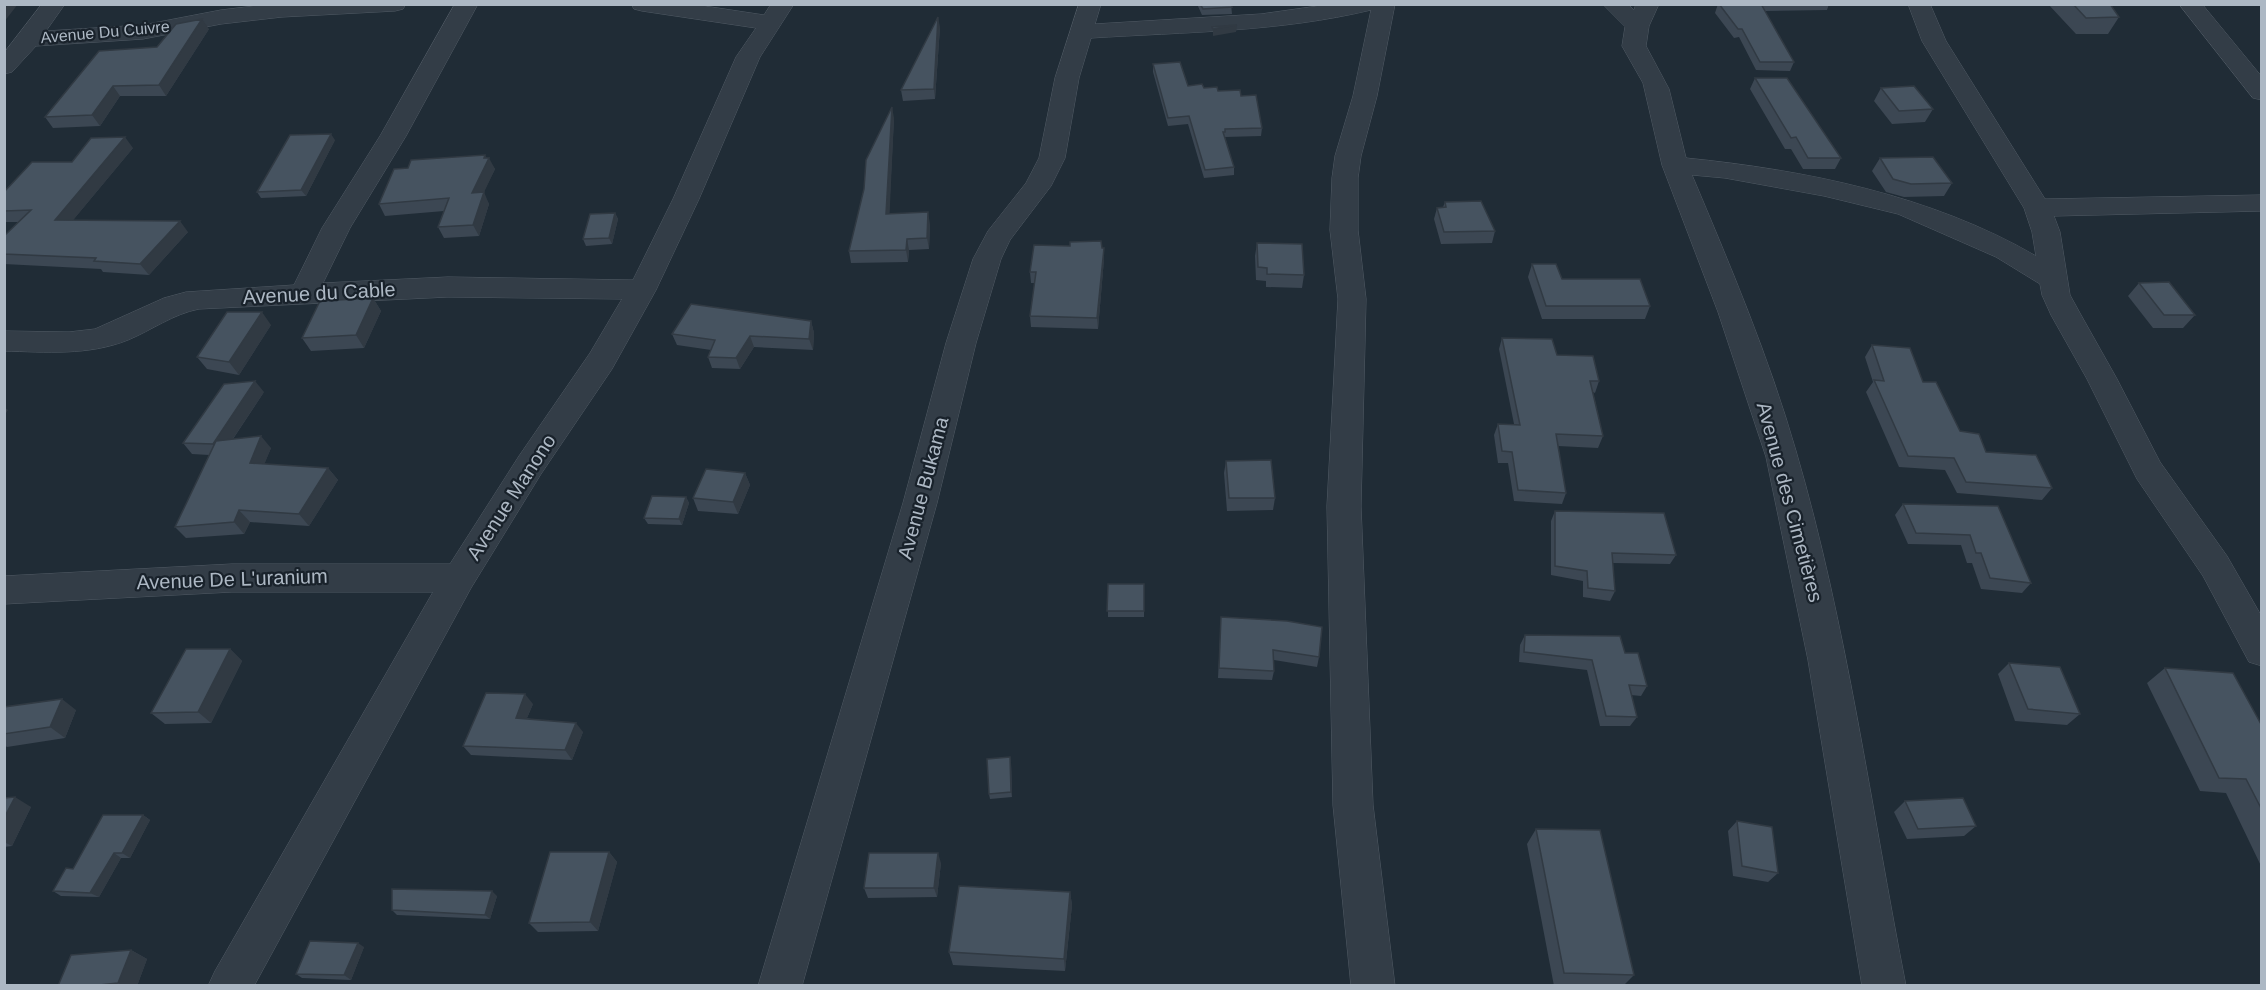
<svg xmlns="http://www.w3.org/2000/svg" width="2266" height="990" font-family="Helvetica,sans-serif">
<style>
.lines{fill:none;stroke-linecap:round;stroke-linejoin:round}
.minor-casing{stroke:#515b65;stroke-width:1}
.minor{fill:#333d47;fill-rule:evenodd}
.wall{fill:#3c4753}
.shaded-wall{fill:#313a43}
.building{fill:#465360;stroke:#313a43;stroke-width:1.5}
.labels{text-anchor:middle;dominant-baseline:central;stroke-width:4.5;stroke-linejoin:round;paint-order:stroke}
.far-street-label{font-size:16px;fill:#adb8c4;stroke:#19222b}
.street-label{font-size:20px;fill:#adb8c4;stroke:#19222b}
</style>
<rect width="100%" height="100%" fill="#202c36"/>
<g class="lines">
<g class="minor-casing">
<path id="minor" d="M42,4H65L46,31L143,25L221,10L271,4H406L403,9L395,11L282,17L221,24L143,39L36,46L12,72L4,74V53Z
M455,4H478L406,136L350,228L323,283L448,277L633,280L673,199L736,57L756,28L642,11L634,9L631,4H691L764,15L771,4H794L760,57L699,199L656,290L612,369L541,474L471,588L254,986H208L215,971L433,592H232L4,604V576L232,564H450L519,456L590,353L622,299L448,297L199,309C173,314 152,330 128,340C88,356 46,352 4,351V331L69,332L95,329L164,298L186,292L294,285L322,228L380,136Z
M1079,4H1101L1095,24L1261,14L1332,4H1395L1377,96L1361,156L1358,178V230L1366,299L1361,506L1373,805L1395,986H1351L1333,805L1327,506L1338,299L1330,230L1332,178L1335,156L1353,96L1371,10C1280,32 1185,32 1091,38L1079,78L1065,158L1051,186L1010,240L1001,259L976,343L937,503L802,986H758L903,503L946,343L973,259L988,231L1026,183L1039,158L1055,78Z
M1603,4H1628L1634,10L1636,4H1659L1649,26L1646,46L1669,89L1686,158C1805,170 1931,195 2036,256L2032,232L2024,208L1922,41L1908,4H1930L1946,41L2045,199L2262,195V211L2054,216L2060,232L2070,295L2081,315L2117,379L2160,462L2227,556L2262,617V666L2249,662L2203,576L2137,479L2087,379L2051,315L2042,295L2040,284L1996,257L1898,214L1824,196L1725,178L1692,175C1730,265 1769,357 1796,451C1847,625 1871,808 1906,986H1862L1808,660L1766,457L1718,312L1662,165L1643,83L1622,46L1625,27Z
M2179,4H2202L2262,77V100L2253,98Z"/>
</g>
<use href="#minor" class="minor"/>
</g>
<path class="wall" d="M1197,4H1231L1232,14L1202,15Z
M1718,4H1829L1827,10L1765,11L1794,62L1790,71L1756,70L1739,37L1734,38L1715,13Z
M2048,4H2110L2119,17L2108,34H2076Z
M940,27L935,99L903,101L901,90Z
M209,29L166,96H120L100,126L53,128L45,117L157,47Z
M1153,64L1188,86L1241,96L1262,128L1261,136L1225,137L1234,167V175L1204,178L1188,124L1168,126L1153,72Z
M1755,78L1841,158L1835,169H1803L1791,149H1785L1750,89Z
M1881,88L1933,109L1925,122L1892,124L1874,101Z
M894,118L889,214L930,224L929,249L909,250L908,262L851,263L849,251Z
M335,140L306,196L261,198L257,192Z
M133,148L73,220L188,232L149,275L103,272L101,269L4,264V236L19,222H4V192L72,162Z
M487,158L495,169L483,193L489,204L479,236L444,238L438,227L444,211L385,216L379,204L408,168Z
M1880,158L1952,183L1944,196L1904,197L1886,192L1872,171Z
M1445,202L1495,231L1492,243L1441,244L1434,219L1437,208L1443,207Z
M615,213L618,219L612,244L586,246L583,239Z
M1257,243L1304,275L1302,288L1266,287V281L1256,280L1255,256Z
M1102,248H1104V259L1098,329L1031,327L1030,316L1035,283H1031L1030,272Z
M1532,264L1562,279L1650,306L1645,319H1542L1528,277Z
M2139,283L2195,315L2183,328H2153L2128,296Z
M373,298L381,311L364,348L311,351L302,338Z
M811,321L814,333L813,350L754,347L740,369L712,368L708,357L711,350L677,345L672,334Z
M271,325L239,375L207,369L197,357Z
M1502,338L1557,355L1599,381L1595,393L1593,392L1603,436L1598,448L1558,446L1566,493L1562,504L1514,501L1508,463H1498L1494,435L1498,424H1514L1499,349Z
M1872,345L1923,382L1960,431L1986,452L2052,488L2042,500L1957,493L1945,470L1899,467L1866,392L1873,382L1865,357Z
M264,392L233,439L271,448L264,464L328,468L338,480L309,526L250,522L244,534L186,538L175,527L209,455L192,454L183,443Z
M1226,461L1275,498L1273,510L1227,511L1224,473Z
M745,473L750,485L738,514L698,511L693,498Z
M686,497L689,503L682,525L648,524L644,518Z
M1903,504L1998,506L2031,583L2022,593L1981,589L1972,563H1967L1961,545L1908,544L1895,515Z
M1555,511L1676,555L1670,564L1613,563L1615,591L1610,601L1583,597V581L1551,575V521Z
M1108,584H1144V617H1108Z
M1221,617L1319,657L1317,667L1274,660V671L1272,680L1218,678Z
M1525,635L1625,653L1647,686L1641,696L1631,695L1637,717L1630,726H1600L1587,670L1519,662L1520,645Z
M230,649L242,661L211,723L165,724L151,713Z
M2009,663L2080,714L2067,725L2015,721L1998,674Z
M2165,668L2262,726V868L2226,793L2200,791L2147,683Z
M533,704L527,718L583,732L572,760L471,755L463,746Z
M4,707L76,710L65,738L7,747L4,745Z
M1011,762L1012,797L990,799L989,794Z
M4,798L31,807L12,846L4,847Z
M1905,801L1976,826L1964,836L1907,839L1894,812Z
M143,815L150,820L130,858H121L99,897L61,896L53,891L73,869Z
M1737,821L1778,873L1768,882L1733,876L1728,831Z
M1536,829L1634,975L1623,986H1554L1527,844Z
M609,852L617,862L598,931L538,932L529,923Z
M941,863L937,897L868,898L864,888Z
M1070,892L1072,905L1065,971L953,965L949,952Z
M497,896L490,919L397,915L392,910Z
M364,947L351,980L302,978L296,974Z
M131,950L147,959L137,986H58Z"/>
<path class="shaded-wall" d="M8,4H18L4,22V9Z
M938,17L940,27L935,99L934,89Z
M202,19L209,29L166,96L159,85Z
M1237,25L1236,32L1213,36V29Z
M113,86L120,96L100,126L92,115Z
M892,107L894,118L889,226L886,214Z
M331,134L335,140L306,196L301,190Z
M125,137L133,148L64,231L55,220Z
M485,155L488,160L489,158L495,169L478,205L472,193Z
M484,192L489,204L479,236L473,225Z
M928,212L930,224L929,249L927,238Z
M615,213L618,219L612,244L609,238Z
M180,221L188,232L149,275L140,264Z
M907,239L909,250L908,262L906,250Z
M1104,248V259L1098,329L1097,318Z
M373,298L381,311L364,348L356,335Z
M262,312L271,325L239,375L229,362Z
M811,321L814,333L813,350L809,339Z
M750,336L754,347L740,369L736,358Z
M255,381L264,392L222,455L213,444Z
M4,407L8,410L4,416Z
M261,436L271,448L260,475L250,463Z
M328,468L338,480L309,526L299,514Z
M745,473L750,485L738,514L733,502Z
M686,497L689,503L682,525L679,519Z
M239,510L250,522L244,534L234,522Z
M230,649L242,661L211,723L198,712Z
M525,694L533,704L523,727L516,718Z
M62,699L76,710L65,738L50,727Z
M576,723L583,732L572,760L565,750Z
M1010,757L1011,762L1012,797L1011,792Z
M15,797L31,807L12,846L4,842V818Z
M143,815L150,820L130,858L122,853Z
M609,852L617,862L598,931L590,922Z
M114,853L121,858L99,897L90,893Z
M938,853L941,863L937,897L934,888Z
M492,891L497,896L490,919L485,915Z
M1070,892L1072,905L1065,971L1064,959Z
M358,943L364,947L351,980L344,975Z
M131,950L147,959L137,986H123L118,983Z"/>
<path class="building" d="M1200,4H1231L1232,7L1203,9Z
M1719,4H1761L1794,62H1760L1742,29H1738Z
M2073,4H2110L2119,17L2086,18Z
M938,17L934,89L901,90Z
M202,19L159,85L113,86L92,115L45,117L99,51L157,47L176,24Z
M1237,25L1213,29L1212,27Z
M1180,62L1188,86L1202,84L1204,88L1217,87L1218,91L1240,90L1241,96L1256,95L1262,128L1225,129V132H1223L1234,167L1205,170L1189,116L1168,118L1153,64Z
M1755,78H1787L1841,158H1808L1796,137L1791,138Z
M1914,86L1933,109L1899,111L1881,88Z
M892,107L886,214L928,212L927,238L907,239L906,250L849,251L864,189L866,160Z
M331,134L301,190L257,192L290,135Z
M125,137L55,220L180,221L140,264L94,261L96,258L4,254V236L31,210L4,211V192L32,162H72L91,138Z
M485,155L484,158H489L472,193L484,192L473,225L438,227L449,198L379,204L394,169L408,168L411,160Z
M1933,157L1952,183L1911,184L1893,179L1880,158Z
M1481,201L1495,231L1444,232L1437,208L1446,207L1445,202Z
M615,213L609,238L583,239L590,214Z
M1101,241L1102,248H1104L1097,318L1030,316L1036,272H1030L1034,245L1070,246V242Z
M1257,243L1302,244L1304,275L1267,274V268L1258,267Z
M1532,264H1556L1562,279H1640L1650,306H1546Z
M2169,282L2195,315H2164L2139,283Z
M373,298L356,335L302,338L320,301Z
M691,304L811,321L809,339L750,336L736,358L708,357L715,340L672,334Z
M227,312H262L229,362L197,357Z
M1502,338L1552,339L1557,355L1593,356L1599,381H1590L1603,436L1556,434L1566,493L1518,490L1512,452L1502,451L1498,424L1520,425Z
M1872,345L1910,348L1923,382H1936L1960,431L1979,434L1986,452L2036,455L2052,488L1966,482L1954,458L1908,456L1874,380L1884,381Z
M255,381L213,444L183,443L224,384Z
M261,436L250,463L328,468L299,514L239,510L234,522L175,527L216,441Z
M1271,460L1275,498H1229L1226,461Z
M706,469L745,473L733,502L693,498Z
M652,496L686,497L679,519L644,518Z
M1903,504L1998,506L2031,583L1990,578L1981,553H1976L1970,535L1916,533Z
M1555,511L1664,513L1676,555L1612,553L1615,591L1588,588L1587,571L1555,566Z
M1108,584H1144V611H1107Z
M1221,617L1287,621L1322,627L1319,657L1273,650L1274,671L1219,668Z
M1525,635L1620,636L1625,653H1638L1647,686L1629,685L1637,717L1606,716L1592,660L1524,652Z
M186,649H230L198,712L151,713Z
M2009,663L2060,667L2080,714L2028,709Z
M2165,668L2233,673L2262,726V810L2246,779L2219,778Z
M486,693L525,694L516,718L576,723L565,750L463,746Z
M62,699L50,727L4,734V707Z
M1010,757L1011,792L989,794L987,759Z
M15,797L4,818V798Z
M1963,798L1976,826L1918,829L1905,801Z
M103,815H143L122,853H114L90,893L53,891L66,868L73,869Z
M1737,821L1772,827L1778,873L1742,866Z
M1536,829L1600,830L1634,975L1564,973Z
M550,852H609L590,922L529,923Z
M869,853H938L934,888H864Z
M959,886L1070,892L1064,959L949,952Z
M392,889L492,891L485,915L392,910Z
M310,941L358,943L344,975L296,974Z
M131,950L118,983L90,986H58L71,955Z"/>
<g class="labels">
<g class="far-street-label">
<text transform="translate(105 32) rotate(-5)">Avenue Du Cuivre</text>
</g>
<g class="street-label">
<text transform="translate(319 293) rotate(-3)">Avenue du Cable</text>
<text transform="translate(923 488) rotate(-75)">Avenue Bukama</text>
<text transform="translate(511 497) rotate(-57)">Avenue Manono</text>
<text transform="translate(1790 502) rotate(75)">Avenue des Cimetières</text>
<text transform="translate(232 579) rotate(-2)">Avenue De L'uranium</text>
</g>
</g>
<rect width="2266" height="990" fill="none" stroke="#adb8c4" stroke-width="12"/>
</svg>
